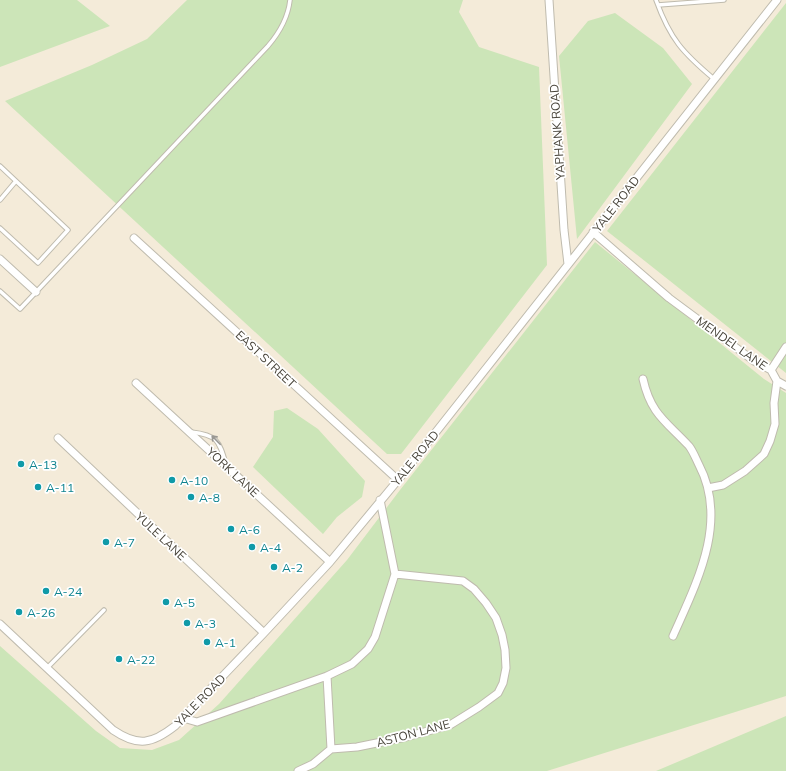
<svg xmlns="http://www.w3.org/2000/svg" width="786" height="771" font-family="Mulish,sans-serif">
<style>
.commercial{fill:#f4ebd9}
.green{fill:#cce5b8}
.lines{fill:none;stroke-linecap:round;stroke-linejoin:round}
.service-casing{stroke:#bfbbae;stroke-width:5.5}
.minor-casing{stroke:#bfbbae;stroke-width:9}
.service{stroke:#fff;stroke-width:3.5}
.minor{stroke:#fff;stroke-width:7}
.oneway{stroke:#9a9893}
.culture-dot{fill:#0f9aa8;stroke:#fff;stroke-width:1.5}
.labels{text-anchor:middle;dominant-baseline:central;stroke-width:3.5;stroke-linejoin:round;paint-order:stroke}
.street-label{font-size:12px;fill:#48443a;stroke:#fff}
.culture-label{font-size:12px;fill:#0d838f;stroke:#fff;text-anchor:start}
</style>
<rect width="100%" height="100%" fill="#f4f2eb"/>
<path class="commercial" d="M0,0H786V771H0Z"/>
<path class="green" d="M0,0H77L110,26L0,67Z
M187,0H463L459,12L479,47L539,67L547,265L401,454H387L5,101L92,65L147,39Z
M786,3V373L607,231Z
M615,13L663,48L692,84L577,239L559,56L588,21Z
M595,242L764,379L786,393V696L547,771H0V646L96,731L120,748L152,750L179,740L219,704L347,560L400,490Z
M287,408L318,429L365,481L362,497L337,517L323,534L253,467L273,437L274,411Z
M786,716V771H656Z"/>
<g class="lines">
<g class="service-casing">
<path id="service" d="M656,0C670,39 683,53 714,79
M658,5L724,0
M0,166L68,230L38,263L0,228
M0,200L16,181
M0,291L20,309L268,46C280,32 288,18 290,0
M191,432C217,435 219,440 226,464
M47,668L104,610"/>
</g>
<g class="minor-casing">
<path id="minor" d="M549,0L564,230L568,264
M593,232L669,298L754,361L771,370L777,381L774,403L775,424L770,441L764,454L745,471L723,485L708,488
M134,238L398,480
M0,259L36,292
M771,370L786,347
M643,379C651,415 667,422 689,446C693,451 696,459 699,465C729,522 696,584 673,636
M777,381L786,386
M136,383L330,562
M58,438L264,633
M380,500L395,574
M0,624L113,730C138,747 152,744 175,726L264,633L330,562L398,480L777,0
M327,676L331,749
M183,718L197,722L327,676L352,664L368,649L375,637L395,574L463,581L474,589L486,603L496,618L502,635L505,650L506,668L503,683L498,693L479,707L450,725L406,737L357,747L331,749L313,764L298,771"/>
</g>
<use href="#service" class="service"/>
<use href="#minor" class="minor"/>
</g>
<defs><path id="oneway-shaft" d="M-6 0H5M1.5-3L5.5 0L1.5 3" fill="none" stroke-width="1.6" stroke-linecap="round" stroke-linejoin="round"/></defs>
<use class="oneway" href="#oneway-shaft" transform="translate(216 440) rotate(-134)"/>
<g class="culture-dot">
<circle cx="21" cy="464" r="4"/>
<circle cx="172" cy="480" r="4"/>
<circle cx="38" cy="487" r="4"/>
<circle cx="191" cy="497" r="4"/>
<circle cx="231" cy="529" r="4"/>
<circle cx="106" cy="542" r="4"/>
<circle cx="252" cy="547" r="4"/>
<circle cx="274" cy="567" r="4"/>
<circle cx="46" cy="591" r="4"/>
<circle cx="166" cy="602" r="4"/>
<circle cx="19" cy="612" r="4"/>
<circle cx="187" cy="623" r="4"/>
<circle cx="207" cy="642" r="4"/>
<circle cx="119" cy="659" r="4"/>
</g>
<g class="labels">
<g class="street-label">
<text transform="translate(557 132) rotate(-94)">YAPHANK ROAD</text>
<text transform="translate(616 204) rotate(-52)">YALE ROAD</text>
<text transform="translate(732 343) rotate(35)">MENDEL LANE</text>
<text transform="translate(266 359) rotate(43)">EAST STREET</text>
<text transform="translate(415 458) rotate(-51)">YALE ROAD</text>
<text transform="translate(233 472) rotate(43)">YORK LANE</text>
<text transform="translate(161 536) rotate(43)">YULE LANE</text>
<text transform="translate(200 700) rotate(-46)">YALE ROAD</text>
<text transform="translate(413 733) rotate(-15)">ASTON LANE</text>
</g>
<g class="culture-label">
<text x="29" y="464">A-13</text>
<text x="180" y="480">A-10</text>
<text x="46" y="487">A-11</text>
<text x="199" y="497">A-8</text>
<text x="239" y="529">A-6</text>
<text x="114" y="542">A-7</text>
<text x="260" y="547">A-4</text>
<text x="282" y="567">A-2</text>
<text x="54" y="591">A-24</text>
<text x="174" y="602">A-5</text>
<text x="27" y="612">A-26</text>
<text x="195" y="623">A-3</text>
<text x="215" y="642">A-1</text>
<text x="127" y="659">A-22</text>
</g>
</g>
</svg>
